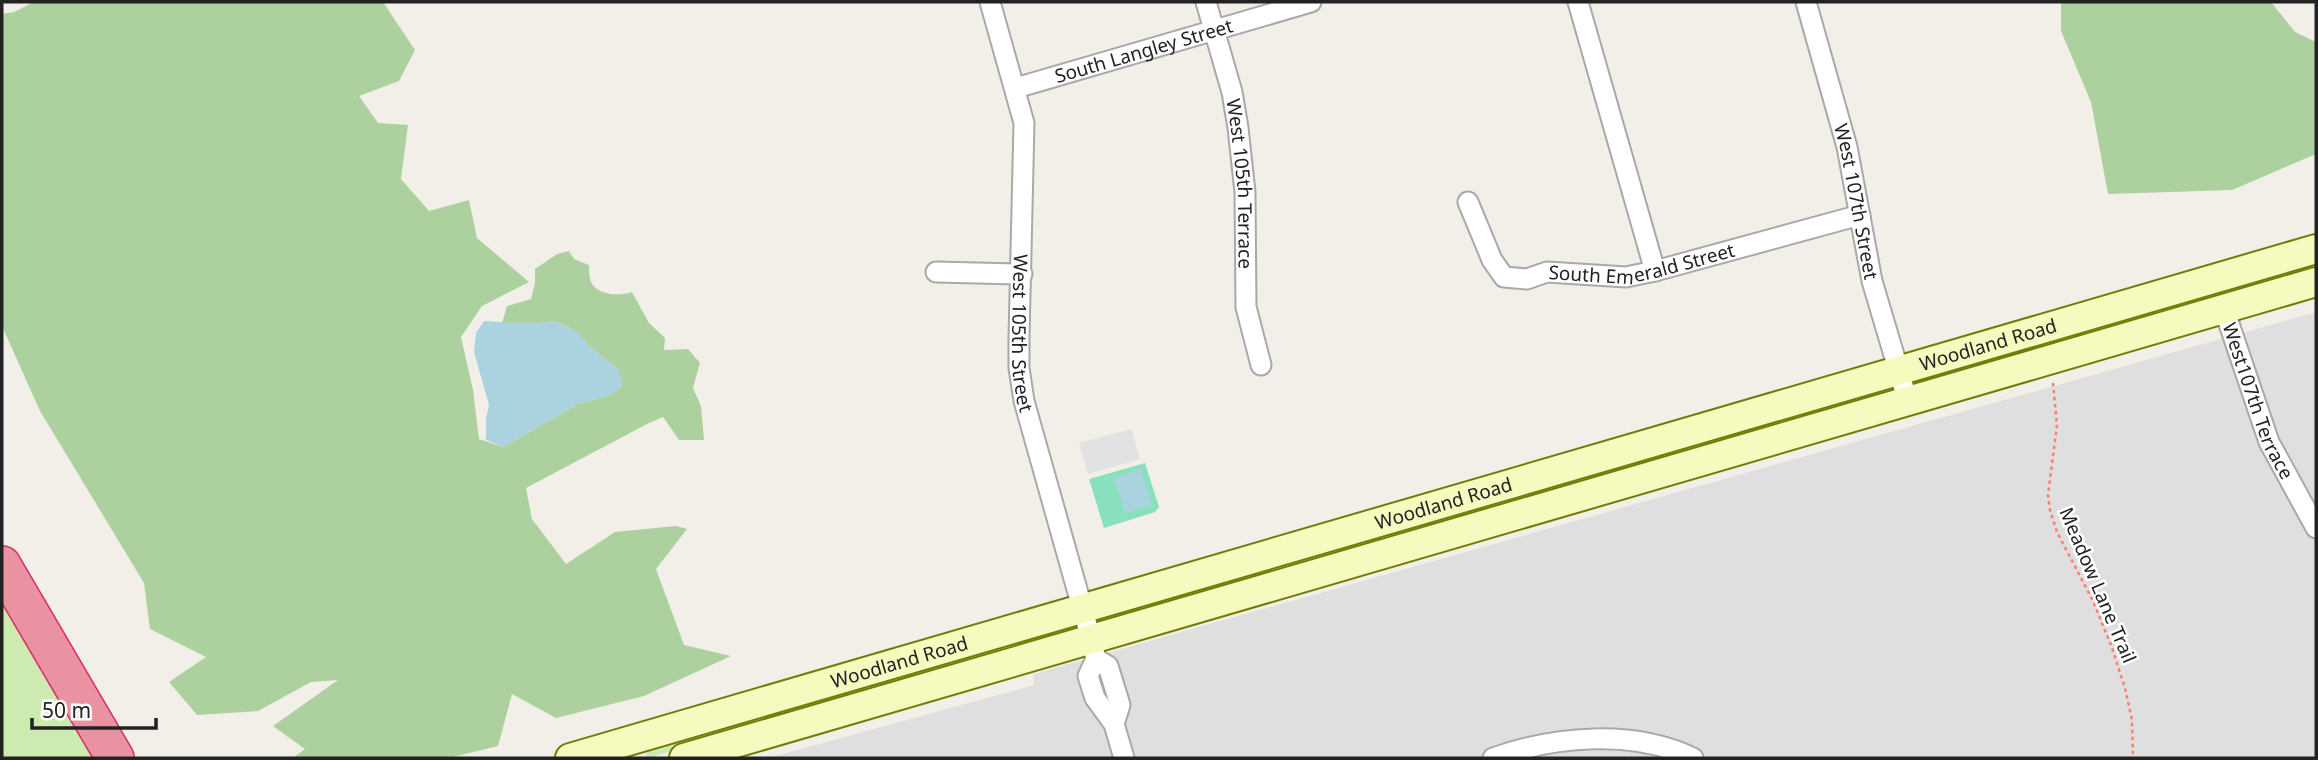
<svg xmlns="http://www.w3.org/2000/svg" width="2318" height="760" font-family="'Noto Sans',sans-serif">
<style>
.residential{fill:#e0dfdf}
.grass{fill:#cdebb0}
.forest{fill:#add19e}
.pitch{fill:#88e0be}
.parking{fill:#e2e2e2}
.water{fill:#aad3df}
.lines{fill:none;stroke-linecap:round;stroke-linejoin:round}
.street-casing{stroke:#a9a9a9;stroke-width:23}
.secondary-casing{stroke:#707d05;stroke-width:32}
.highway-casing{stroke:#dc2a67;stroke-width:40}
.path{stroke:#fa8072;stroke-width:2.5;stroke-dasharray:3.5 3.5;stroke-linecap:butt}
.street{stroke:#fff;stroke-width:19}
.secondary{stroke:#f7fabf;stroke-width:28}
.highway{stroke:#e892a2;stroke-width:37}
.labels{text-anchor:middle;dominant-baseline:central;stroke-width:5;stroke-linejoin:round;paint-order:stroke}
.street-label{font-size:19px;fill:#222;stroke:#fff}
</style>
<rect width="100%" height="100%" fill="#f2efe9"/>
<path class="residential" d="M2316,312V758H768L1034,685L1033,674Z"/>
<path class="grass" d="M2316,260V273L1932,381L1925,379L1924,376Z
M1661,451L1662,455L1640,467L1324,563L1322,557L1356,539Z
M2,584L105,758H2Z
M845,689L846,693L812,710L647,758L646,754L656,745Z"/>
<path class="forest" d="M34,2H383L415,50L399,81L359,96L378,123L408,125L401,179L429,211L469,200L477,238L529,282L482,306L461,337L473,390L479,439L503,447L578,404L613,394L618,369L591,348L576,331L554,321L530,324L502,323L507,306L531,299L535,283V269L557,254L569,251L574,259L589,265C589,270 589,277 591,282C598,296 620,296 632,292L649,323L665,338L664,350L688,349L700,363L693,388L701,406L704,440H679L663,417L647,424L526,488L532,519L566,564L615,532L676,526L687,529L656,569L684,645L731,656L644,696L556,718L512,694L498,746L449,758H293L305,749L273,726L338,680L311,682L258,711L197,715L169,682L206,657L150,629L144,583L40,411L2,326V14L14,12Z
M2061,2H2271L2295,32L2316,42V154L2232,190L2108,194L2091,102L2061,31Z"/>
<path class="pitch" d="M1145,463L1159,507L1155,512L1104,528L1089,479Z"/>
<path class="parking" d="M1131,429L1140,459L1088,474L1079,443Z"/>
<path class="water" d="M484,321L530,324L554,321L576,331L591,348L618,369L622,379V387L613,394L578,404L503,447L486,440V419L489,405L474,352L476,333Z
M1141,469L1152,505L1125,513L1114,478Z"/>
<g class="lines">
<g class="street-casing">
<g id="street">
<path id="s1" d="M990,2L1024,123L1019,338V368L1024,401L1091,639L1096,659L1088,676L1095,698L1114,724L1124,758"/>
<path id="s2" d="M1206,2L1232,92L1238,128L1245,192L1246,307L1261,365"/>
<path d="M1578,2L1655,271"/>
<path id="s3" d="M1806,2L1847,147L1872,281L1908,402"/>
<path id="s4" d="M1016,88L1311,2"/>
<path id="s5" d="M1468,202L1492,260L1504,277L1527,279L1547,272L1626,277L1655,271L1860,215"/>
<path d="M936,272L1022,274"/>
<path id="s6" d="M2224,309L2269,442L2316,528"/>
<path d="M1096,659L1108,666L1120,705L1114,724"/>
<path d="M1493,758C1555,736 1633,729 1693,758"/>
</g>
</g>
<g class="secondary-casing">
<g id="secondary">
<path id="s7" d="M570,758L2316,249"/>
<path d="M684,758L2316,282"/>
</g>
</g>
<g class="highway-casing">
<path id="highway" d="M2,565L115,758"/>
</g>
<path class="path" d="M2053,383L2057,425L2048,495L2050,510L2057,532L2093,601L2111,645L2125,688L2132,720L2133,758"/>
<use href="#street" class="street"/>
<use href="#secondary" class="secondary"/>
<use href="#highway" class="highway"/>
</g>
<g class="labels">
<g class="street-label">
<text stroke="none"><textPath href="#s4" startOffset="133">South Langley Street</textPath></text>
<text stroke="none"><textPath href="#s2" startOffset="186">West 105th Terrace</textPath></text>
<text stroke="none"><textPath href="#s3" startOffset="206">West 107th Street</textPath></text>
<text stroke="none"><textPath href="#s5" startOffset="224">South Emerald Street</textPath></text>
<text stroke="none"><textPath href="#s1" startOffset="336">West 105th Street</textPath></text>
<text stroke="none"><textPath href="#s7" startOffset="1477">Woodland Road</textPath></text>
<text stroke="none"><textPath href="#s6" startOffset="98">West107th Terrace</textPath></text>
<text stroke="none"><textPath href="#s7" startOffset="910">Woodland Road</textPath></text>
<text transform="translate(2098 585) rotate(67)">Meadow Lane Trail</text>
<text stroke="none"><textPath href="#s7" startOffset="343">Woodland Road</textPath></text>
</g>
</g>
<rect width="2318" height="760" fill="none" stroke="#222222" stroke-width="7"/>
<path d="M32 718v10h124v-10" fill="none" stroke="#222222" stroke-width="3.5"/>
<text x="42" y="718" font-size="21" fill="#222222" stroke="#ffffff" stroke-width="5" paint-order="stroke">50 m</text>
</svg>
